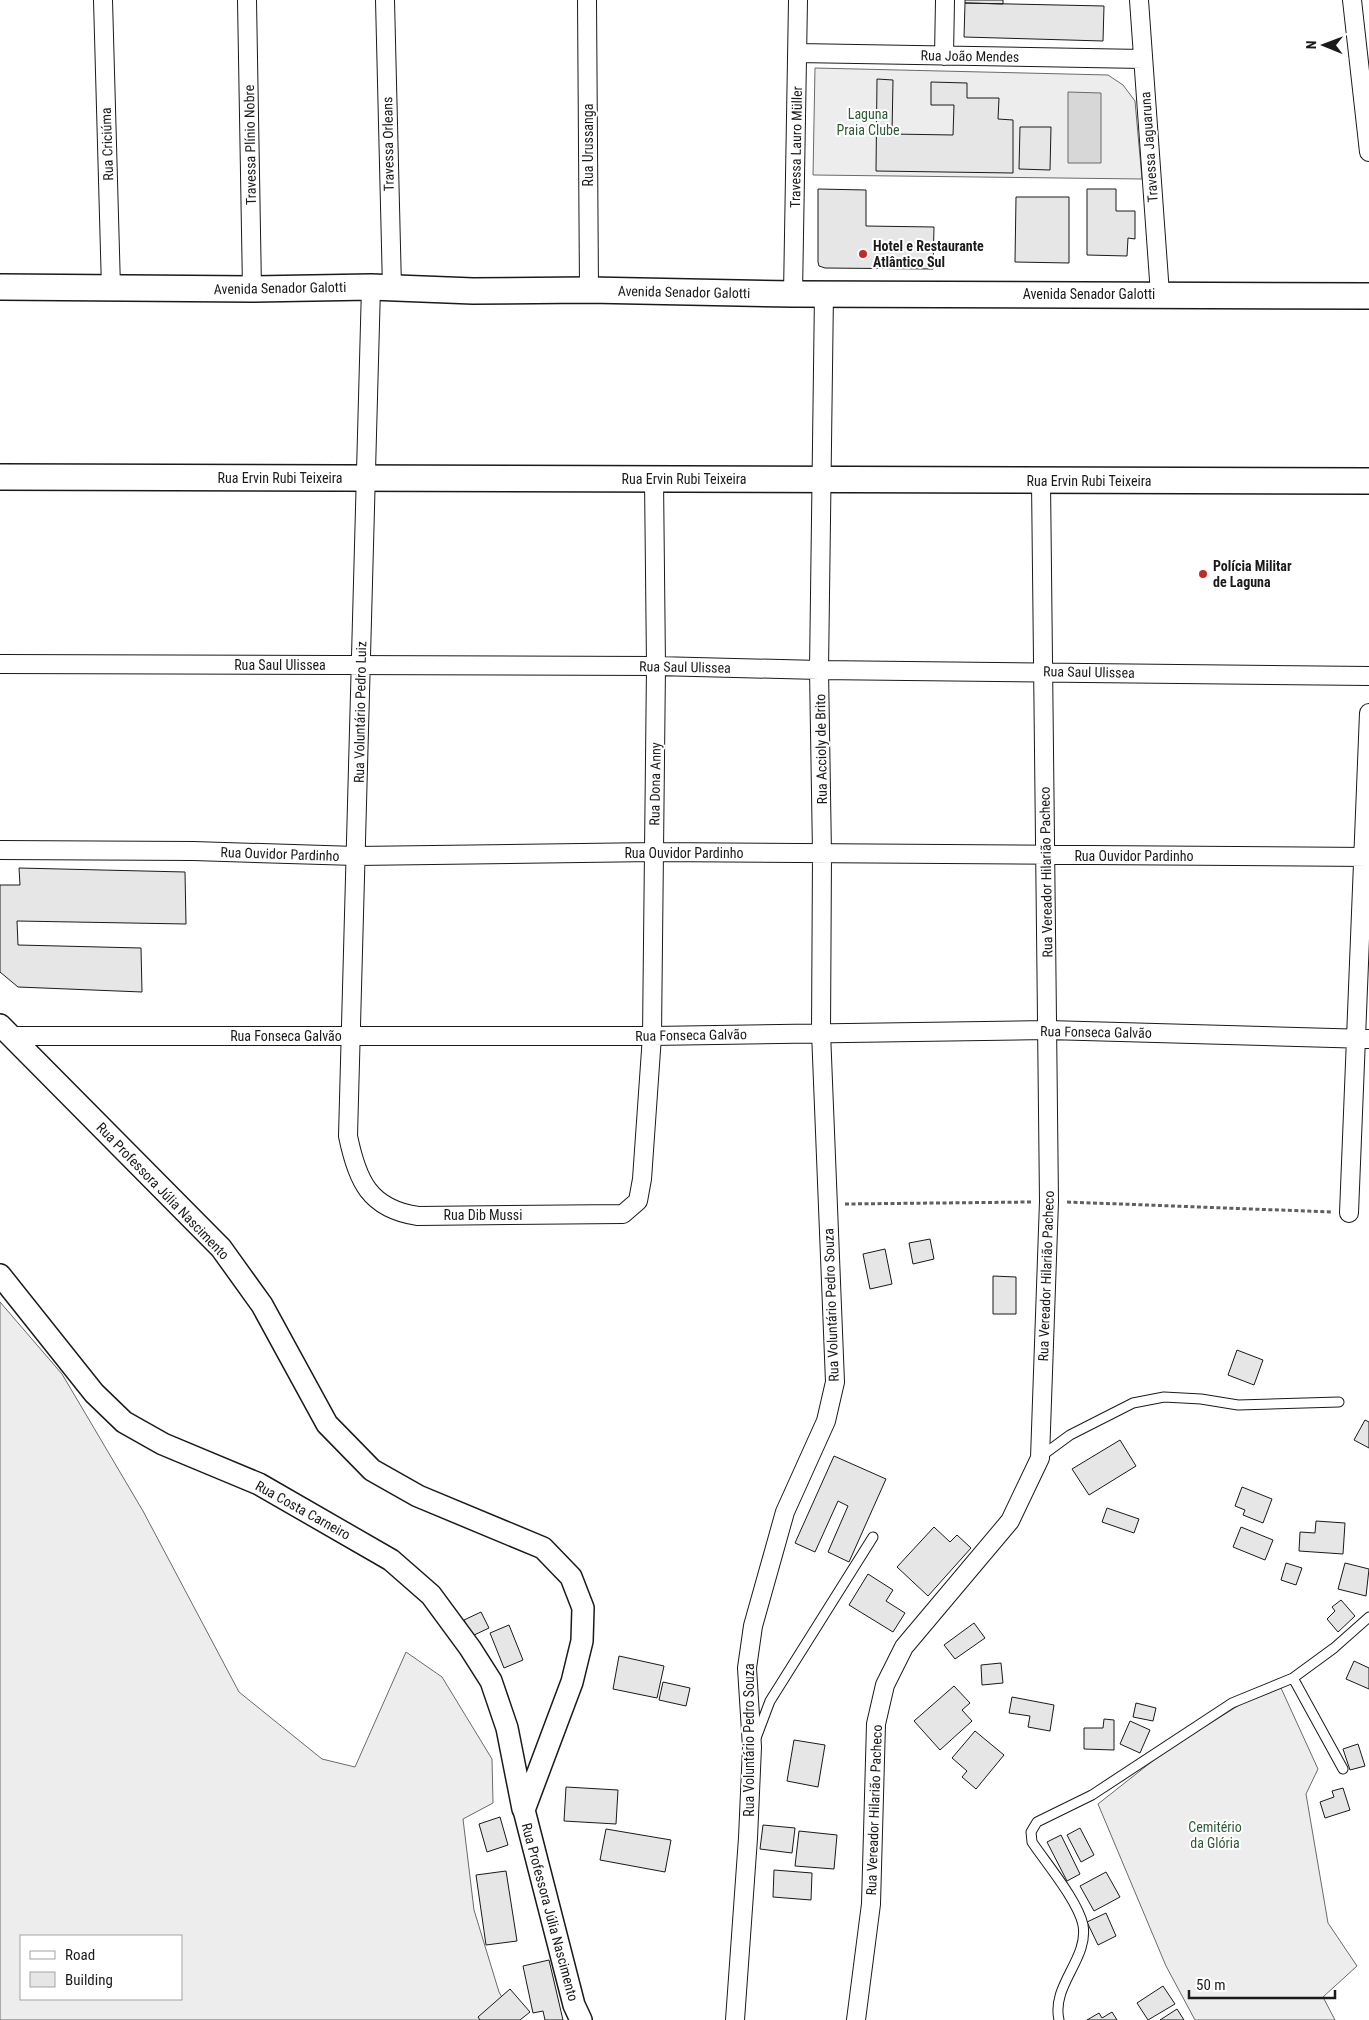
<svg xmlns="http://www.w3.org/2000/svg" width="1369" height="2020" font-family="'Roboto Condensed',sans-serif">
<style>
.built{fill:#ededed;stroke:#6a6a6a;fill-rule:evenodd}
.water{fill:#d7d7d7;stroke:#6a6a6a}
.building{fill:#e6e6e6;stroke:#1a1a1a}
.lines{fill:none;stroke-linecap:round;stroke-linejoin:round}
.service-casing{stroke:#1a1a1a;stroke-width:11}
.minor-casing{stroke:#1a1a1a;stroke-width:20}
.tertiary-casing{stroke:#1a1a1a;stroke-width:24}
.secondary-casing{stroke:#1a1a1a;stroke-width:28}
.path{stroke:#5f5f5f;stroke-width:3;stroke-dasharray:4 2.5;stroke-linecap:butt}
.service{stroke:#fff;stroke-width:9}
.minor{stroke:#fff;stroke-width:18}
.tertiary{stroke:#fff;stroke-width:21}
.secondary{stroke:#fff;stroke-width:25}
.poi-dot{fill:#c62828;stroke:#fff;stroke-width:2}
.labels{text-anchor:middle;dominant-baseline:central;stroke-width:4;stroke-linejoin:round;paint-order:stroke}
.street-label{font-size:14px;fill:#1a1a1a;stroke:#fff}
.park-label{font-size:14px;fill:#2b5a34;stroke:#fff}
.poi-label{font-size:14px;font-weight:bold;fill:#1a1a1a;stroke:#fff;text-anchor:start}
</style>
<rect width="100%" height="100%" fill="#fff"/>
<path class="built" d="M815,68L1108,75L1123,85L1135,101L1142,179L813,175Z
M0,1302L62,1374L143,1511L239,1692L322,1759L355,1767L406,1652L442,1677L492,1759L493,1803L463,1819L474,1910L499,1992L515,2020H0ZM21,1936H181V1999H21Z
M1281,1688L1318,1769L1306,1794L1328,1923L1357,1966L1323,1997L1335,2020H1195L1166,1966L1098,1804L1164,1752L1241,1704Z"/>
<path class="water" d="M1068,92L1101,93V163H1068Z"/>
<path class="building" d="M965,0H1003V4L965,3Z
M965,3L1104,6L1103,41L964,37Z
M877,79L893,80L892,134L953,135L954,105H931V82L967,83V98H999L998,119L1013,120V173L876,171Z
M1020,127H1051L1050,170L1019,169Z
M818,189L866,190V226L934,227L933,269L825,268L819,266L818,262Z
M1087,189H1116V211H1135V239L1128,238L1127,256L1087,255Z
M1016,197H1069V263L1015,262Z
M19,868L185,872L186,924L17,921L18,945L141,948L142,992L18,987L0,972V885H20Z
M930,1239L934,1259L913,1264L909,1243Z
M885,1249L892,1284L870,1289L863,1254Z
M993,1276L1016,1277V1314H993Z
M1237,1350L1263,1360L1254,1385L1228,1375Z
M1365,1420L1369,1422V1448L1354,1440Z
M1120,1440L1136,1466L1089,1495L1072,1469Z
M834,1456L886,1479L849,1562L828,1552L848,1506L838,1501L815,1552L795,1543Z
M1242,1487L1272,1499L1263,1523L1243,1515L1245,1510L1235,1506Z
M1107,1508L1139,1519L1134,1533L1102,1522Z
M1316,1521L1345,1523L1343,1554L1299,1551L1300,1532L1315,1533Z
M934,1527L950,1542L957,1535L971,1548L928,1596L897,1567Z
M1241,1527L1273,1540L1265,1560L1233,1547Z
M1286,1563L1302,1568L1296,1585L1281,1580Z
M1345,1563L1369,1569L1366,1596L1338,1589Z
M868,1574L893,1590L886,1601L905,1613L893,1632L849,1605Z
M1341,1600L1355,1616L1338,1632L1327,1619L1335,1611L1332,1607Z
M481,1612L489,1628L472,1636L464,1620Z
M974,1623L985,1638L955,1659L944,1645Z
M509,1625L523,1660L504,1668L490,1633Z
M619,1656L664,1666L657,1698L613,1689Z
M1354,1661L1369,1668V1689L1346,1679Z
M1001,1663L1003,1683L982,1685L981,1665Z
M663,1682L690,1688L686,1706L659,1700Z
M954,1686L970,1703L962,1710L972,1721L940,1750L914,1721Z
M1012,1697L1054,1705L1050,1731L1028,1727L1030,1716L1009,1713Z
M1136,1703L1156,1708L1153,1721L1133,1717Z
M1104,1719L1114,1720V1750L1084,1749V1728H1103Z
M1130,1721L1150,1730L1140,1753L1120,1744Z
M975,1731L1004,1755L976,1789L962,1777L967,1771L952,1758Z
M794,1740L825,1745L818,1787L787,1781Z
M1358,1744L1365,1766L1350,1770L1343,1749Z
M566,1787L618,1790L616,1824L564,1821Z
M1343,1788L1350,1810L1325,1818L1320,1802L1334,1797L1332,1791Z
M500,1817L508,1845L487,1852L479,1824Z
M763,1825L795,1828L792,1853L760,1849Z
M1080,1828L1094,1855L1081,1862L1067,1835Z
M606,1829L671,1840L665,1872L600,1860Z
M799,1831L837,1835L834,1869L795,1866Z
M1061,1835L1080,1874L1067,1881L1047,1842Z
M774,1870L812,1873L811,1900L773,1897Z
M506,1871L517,1941L486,1945L476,1875Z
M1106,1872L1120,1897L1094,1911L1080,1886Z
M1106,1913L1116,1936L1098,1945L1087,1922Z
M549,1960L563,2020H545L543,2011L533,2013L523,1966Z
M1163,1986L1175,2004L1148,2020L1137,2003Z
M510,1989L530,2012L520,2020H480L478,2017Z
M1177,2009L1184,2020H1160Z
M1112,2012L1117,2020H1087L1099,2013L1102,2018Z"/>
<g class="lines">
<g class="service-casing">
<path id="service" d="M1040,1457L1070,1435L1133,1403L1164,1397L1201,1399L1238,1405L1339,1402
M1293,1678L1343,1769
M756,1738L770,1701L873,1537
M1059,2020C1051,1985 1089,1959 1083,1925C1078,1901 1046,1863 1032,1842L1031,1832L1037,1822L1092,1795L1232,1703L1293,1678L1334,1648L1369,1617"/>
</g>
<g class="minor-casing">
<path id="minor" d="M103,0L111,288
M247,0L252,289
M385,0L392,288
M587,0L589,290
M1139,0L1160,294
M1352,0L1369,152
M798,53L1143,59
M944,56L945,0
M371,287L348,1136C357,1180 369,1209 418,1216L623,1214L638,1201L642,1179L652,1036L656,666L654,479
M793,294L798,0
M0,664L656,666L819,670L1369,676
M0,850L193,851L356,856L654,852L1369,857
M12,1036H652L1048,1030L1369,1039
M1349,1213L1369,713
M735,2020L748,1838L752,1747L747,1668L753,1626L785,1512L826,1421L835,1382L821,1032L822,854L819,670L824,293
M856,2020L871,1904L876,1724L885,1685L904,1647L1010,1521L1040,1458L1049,1201L1041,481"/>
</g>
<g class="tertiary-casing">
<path id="tertiary" d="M0,1025L221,1248L262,1305L327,1424L372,1470L418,1496L543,1548L571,1577L583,1608L582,1641L572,1682L524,1810L574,2005L581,2020
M0,1275L94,1393L124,1422L163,1444L259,1484L391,1560L431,1595L470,1648L491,1681L507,1728L523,1809"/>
</g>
<g class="secondary-casing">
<path id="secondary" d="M0,287L252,289L371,287L473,291L589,290L793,294L1369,296
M0,477L1369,481"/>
</g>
<path class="path" d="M1067,1202L1331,1212
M845,1204L1031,1202"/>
<use href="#service" class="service"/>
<use href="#minor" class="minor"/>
<use href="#tertiary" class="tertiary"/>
<use href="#secondary" class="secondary"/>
</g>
<g class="poi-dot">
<circle cx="863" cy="254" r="5"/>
<circle cx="1203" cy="574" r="5"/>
</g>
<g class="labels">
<g class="street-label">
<text transform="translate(970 56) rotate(1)">Rua João Mendes</text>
<text transform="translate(107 144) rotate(-92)">Rua Criciúma</text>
<text transform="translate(388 144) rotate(-91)">Travessa Orleans</text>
<text transform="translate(250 145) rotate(-91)">Travessa Plínio Nobre</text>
<text transform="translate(588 145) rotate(-90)">Rua Urussanga</text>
<text transform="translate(796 147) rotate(-89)">Travessa Lauro Müller</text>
<text transform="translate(1149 147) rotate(-94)">Travessa Jaguaruna</text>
<text transform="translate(280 288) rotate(-1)">Avenida Senador Galotti</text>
<text transform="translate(684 292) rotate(1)">Avenida Senador Galotti</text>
<text x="1089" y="294">Avenida Senador Galotti</text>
<text x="280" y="478">Rua Ervin Rubi Teixeira</text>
<text x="684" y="479">Rua Ervin Rubi Teixeira</text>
<text x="1089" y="481">Rua Ervin Rubi Teixeira</text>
<text x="280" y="665">Rua Saul Ulissea</text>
<text transform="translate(685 667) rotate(1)">Rua Saul Ulissea</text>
<text transform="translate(1089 672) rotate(1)">Rua Saul Ulissea</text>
<text transform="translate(360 712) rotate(-89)">Rua Voluntário Pedro Luiz</text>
<text transform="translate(821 749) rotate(-91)">Rua Accioly de Brito</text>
<text transform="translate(655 784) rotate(-89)">Rua Dona Anny</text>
<text x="684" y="853">Rua Ouvidor Pardinho</text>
<text transform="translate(280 854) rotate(2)">Rua Ouvidor Pardinho</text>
<text x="1134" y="856">Rua Ouvidor Pardinho</text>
<text transform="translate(1046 872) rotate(-91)">Rua Vereador Hilarião Pacheco</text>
<text transform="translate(1096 1032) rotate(1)">Rua Fonseca Galvão</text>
<text transform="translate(691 1035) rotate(-1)">Rua Fonseca Galvão</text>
<text x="286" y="1036">Rua Fonseca Galvão</text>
<text transform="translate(163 1191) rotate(46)">Rua Professora Júlia Nascimento</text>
<text x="483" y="1215">Rua Dib Mussi</text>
<text transform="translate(1046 1276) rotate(-88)">Rua Vereador Hilarião Pacheco</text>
<text transform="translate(831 1305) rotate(-92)">Rua Voluntário Pedro Souza</text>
<text transform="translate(303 1510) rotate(29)">Rua Costa Carneiro</text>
<text transform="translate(749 1740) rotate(-90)">Rua Voluntário Pedro Souza</text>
<text transform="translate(874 1810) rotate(-88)">Rua Vereador Hilarião Pacheco</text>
<text transform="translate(550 1912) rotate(75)">Rua Professora Júlia Nascimento</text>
</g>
<g class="park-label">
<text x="868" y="114">Laguna<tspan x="868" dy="16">Praia Clube</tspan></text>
<text x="1215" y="1827">Cemitério<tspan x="1215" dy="16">da Glória</tspan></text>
</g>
<g class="poi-label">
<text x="873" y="246">Hotel e Restaurante<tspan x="873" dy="16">Atlântico Sul</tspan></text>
<text x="1213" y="566">Polícia Militar<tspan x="1213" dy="16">de Laguna</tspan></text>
</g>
</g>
<rect x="20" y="1935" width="162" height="65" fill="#ffffff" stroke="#a3a3a3"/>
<rect x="30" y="1951" width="25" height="8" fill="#ffffff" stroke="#a3a3a3"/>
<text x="65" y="1960" font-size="15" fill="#1a1a1a">Road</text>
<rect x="30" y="1972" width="25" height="15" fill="#e6e6e6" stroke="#a3a3a3"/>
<text x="65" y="1985" font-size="15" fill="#1a1a1a">Building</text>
<g transform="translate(1324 45) rotate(271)" stroke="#ffffff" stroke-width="4" paint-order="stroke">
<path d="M0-4L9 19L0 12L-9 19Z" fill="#1a1a1a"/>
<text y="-8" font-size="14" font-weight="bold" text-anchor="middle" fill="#1a1a1a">N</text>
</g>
<path d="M1189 1990v8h146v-8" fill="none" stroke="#1a1a1a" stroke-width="2.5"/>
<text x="1196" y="1990" font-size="15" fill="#1a1a1a" stroke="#ffffff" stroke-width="4" paint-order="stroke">50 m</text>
</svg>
